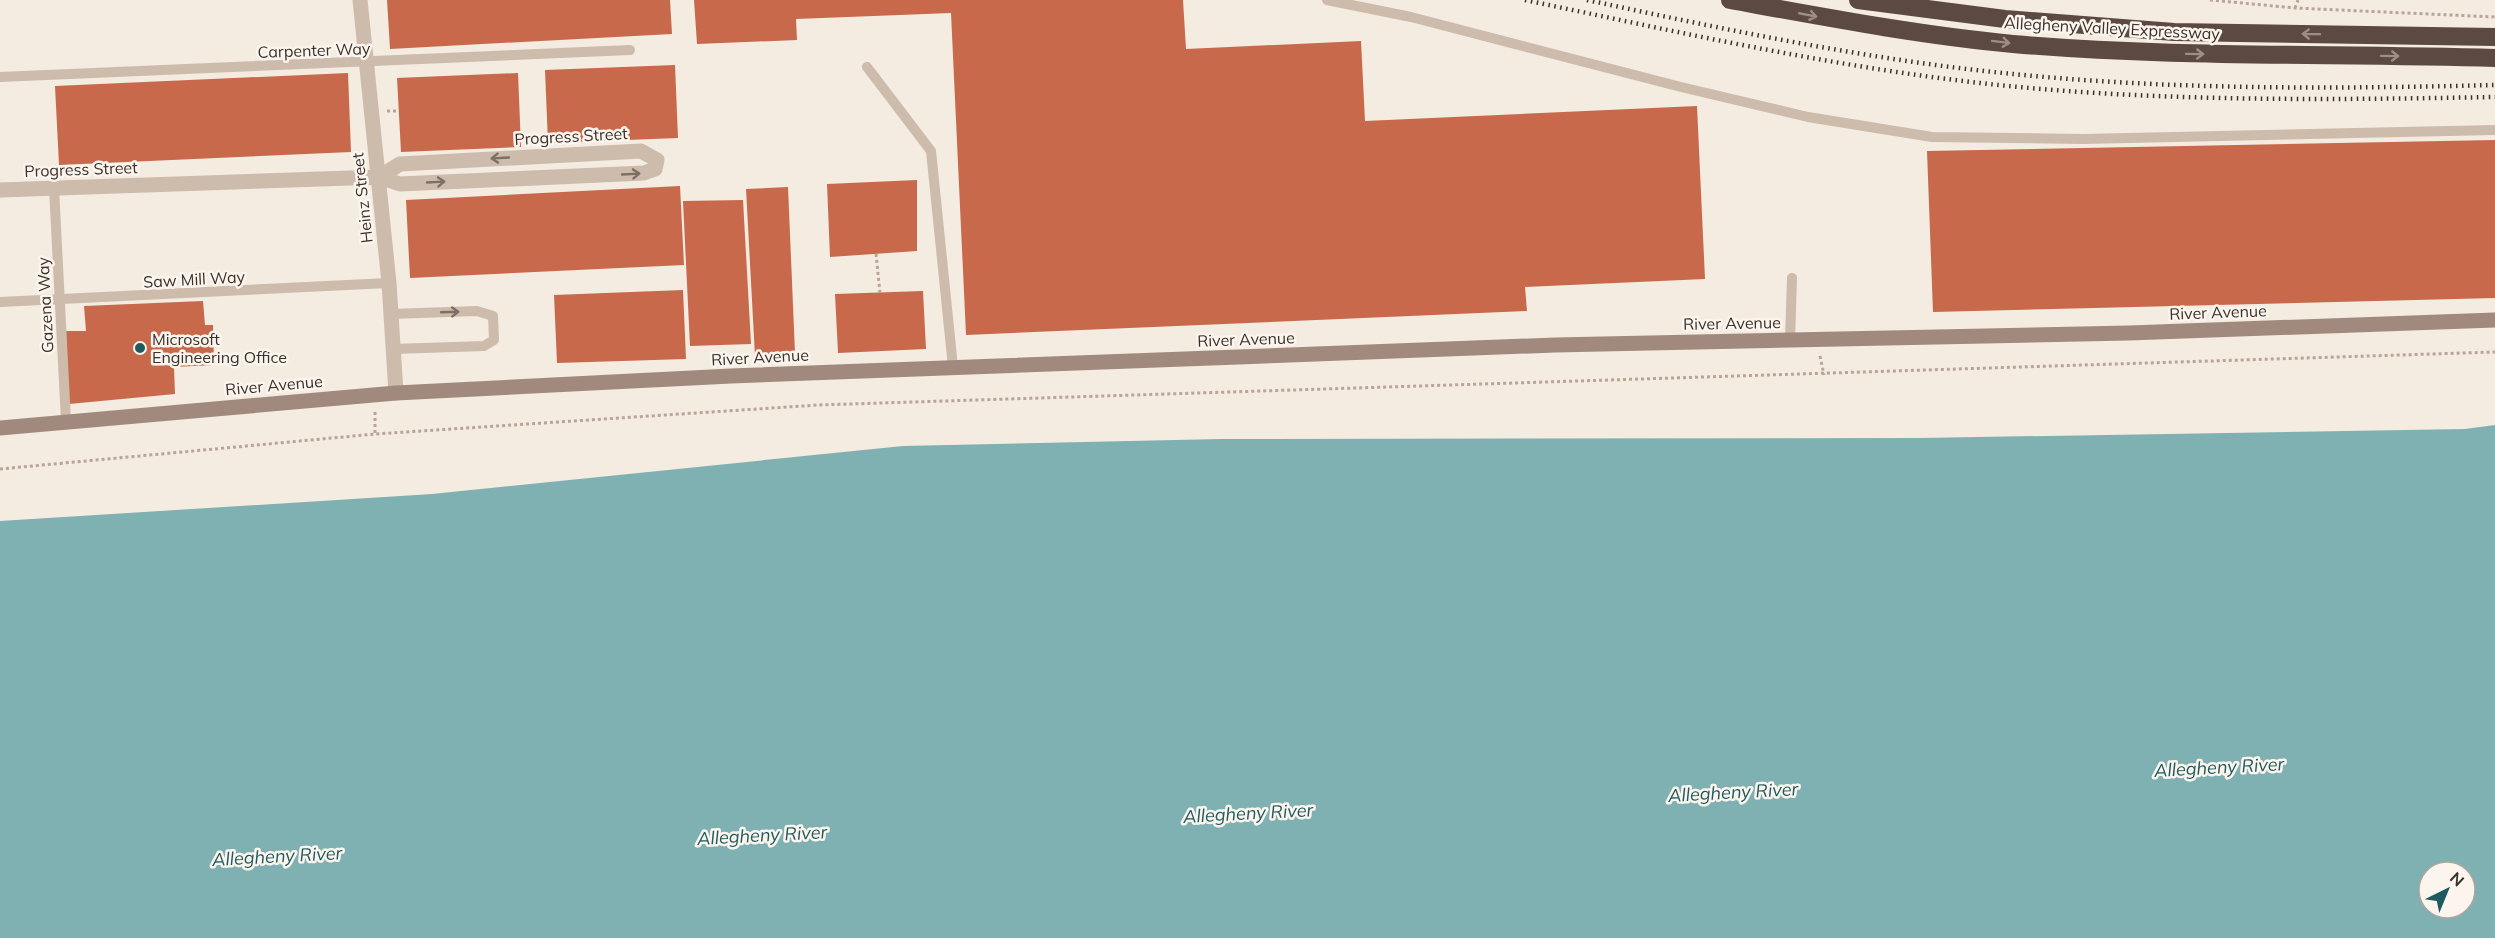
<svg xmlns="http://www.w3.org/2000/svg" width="2495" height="938" font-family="Mulish,sans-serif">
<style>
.water{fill:#7fb0b2;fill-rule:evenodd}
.building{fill:#c8694b}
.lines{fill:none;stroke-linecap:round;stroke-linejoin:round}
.path{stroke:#b9a596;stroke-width:3;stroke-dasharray:3 3;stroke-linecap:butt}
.lane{stroke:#cdbbac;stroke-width:10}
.street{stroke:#cdbbac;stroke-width:15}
.secondary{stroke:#a18a7d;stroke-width:15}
.highway{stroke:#5c4a42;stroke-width:18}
.rail{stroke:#3b302b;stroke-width:4.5;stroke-dasharray:1.5 4.5;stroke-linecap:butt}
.oneway{stroke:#9c8e87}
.oneway2{stroke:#7d6f65}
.poi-dot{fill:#1f5a5e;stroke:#fbf5ee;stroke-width:2}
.labels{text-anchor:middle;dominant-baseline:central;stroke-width:5;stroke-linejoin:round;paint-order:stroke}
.street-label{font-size:16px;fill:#3b302b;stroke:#fbf5ee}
.poi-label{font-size:16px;fill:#3b302b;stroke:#fbf5ee;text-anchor:start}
.water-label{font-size:18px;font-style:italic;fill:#1f5a5e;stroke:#fbf5ee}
</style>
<rect width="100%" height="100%" fill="#f4ebe1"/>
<path class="water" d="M2495,425V938H0V521L432,494L903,446L1221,439L1920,438L2465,429ZM2429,872H2465V908H2429Z"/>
<path class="building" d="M387,0H670L672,34L390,49Z
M694,0H1183L1186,49L1361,41L1365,121L1697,106L1705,279L1525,287L1527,311L966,335L951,13L796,19L797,40L697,44Z
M675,65L678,138L548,143L545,70Z
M348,73L351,152L59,165L55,86Z
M518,73L521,147L401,152L397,78Z
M2495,140V298L1933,312L1927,151Z
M917,180V251L830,257L827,184Z
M680,186L684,265L410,278L406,200Z
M788,187L795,353L755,356L746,189Z
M743,200L751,344L690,346L683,201Z
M683,290L686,359L557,363L554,295Z
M923,291L926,349L838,353L835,294Z
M203,301L205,325H213L214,365L174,367L175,394L69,404L66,331H86L84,306Z"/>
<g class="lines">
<path class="path" d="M2210,0L2295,8L2495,17
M2295,8L2298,0
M387,111H399
M876,254L880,293
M1820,356L1824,375
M375,412V434
M0,469L375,434L818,405L2495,352"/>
<path class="lane" d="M1327,0L1411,17L1681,87L1808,117L1932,137L2083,139L2495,130
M867,67L931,151L953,367
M0,77L630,50
M54,188L66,421
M0,302L389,283
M391,314L477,311L493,316L494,340L484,346L393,349
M1790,340L1792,278"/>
<path class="street" d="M360,0L389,283L396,393
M0,190L379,177L400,184L644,173L655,169L657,160L641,151L400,164L379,177"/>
<path class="secondary" d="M0,428L396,393L731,376L1555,345L2129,333L2495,320"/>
<path class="highway" d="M1730,0C1824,17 1918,35 2013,44C2173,58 2334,53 2495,58
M1858,0L2005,19L2174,32L2495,37"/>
<path class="rail" d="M1525,0C1678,32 1833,67 1989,84C2157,102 2327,100 2495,97
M1587,0C1728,30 1869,60 2013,74C2173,90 2335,89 2495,85"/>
</g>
<defs><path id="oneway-shaft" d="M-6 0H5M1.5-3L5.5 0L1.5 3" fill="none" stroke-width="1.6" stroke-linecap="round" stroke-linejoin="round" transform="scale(1.5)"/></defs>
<g class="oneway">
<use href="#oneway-shaft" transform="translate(1808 15) rotate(11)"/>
<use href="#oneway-shaft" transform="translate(2311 34) rotate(-179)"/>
<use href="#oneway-shaft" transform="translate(2001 42) rotate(7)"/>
<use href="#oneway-shaft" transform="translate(2195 54) rotate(1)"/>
<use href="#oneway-shaft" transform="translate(2390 56) rotate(1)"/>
</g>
<g class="oneway2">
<use href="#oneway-shaft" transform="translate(500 158) rotate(177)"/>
<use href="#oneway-shaft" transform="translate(631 174) rotate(-3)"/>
<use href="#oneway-shaft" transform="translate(436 182) rotate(-3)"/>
<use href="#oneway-shaft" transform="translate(450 312) rotate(-2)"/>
</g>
<circle class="poi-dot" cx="140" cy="348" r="6"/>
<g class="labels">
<g class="street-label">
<text transform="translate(2112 28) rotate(3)">Allegheny Valley Expressway</text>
<text transform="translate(314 50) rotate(-2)">Carpenter Way</text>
<text transform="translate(571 136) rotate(-3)">Progress Street</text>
<text transform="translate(81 169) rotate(-2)">Progress Street</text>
<text transform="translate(362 198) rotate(-96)">Heinz Street</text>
<text transform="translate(194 279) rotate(-3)">Saw Mill Way</text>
<text transform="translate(45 305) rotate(-93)">Gazena Way</text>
<text transform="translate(2218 312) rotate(-2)">River Avenue</text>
<text transform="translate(1732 323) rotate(-1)">River Avenue</text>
<text transform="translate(1246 339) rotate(-2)">River Avenue</text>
<text transform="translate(760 357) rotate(-3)">River Avenue</text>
<text transform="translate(274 385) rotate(-5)">River Avenue</text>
</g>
<g class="poi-label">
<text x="152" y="339">Microsoft<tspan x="152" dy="18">Engineering Office</tspan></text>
</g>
<g class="water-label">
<text transform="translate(2219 767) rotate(-3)">Allegheny River</text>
<text transform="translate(1733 792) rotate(-3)">Allegheny River</text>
<text transform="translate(1248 813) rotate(-3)">Allegheny River</text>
<text transform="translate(762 835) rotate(-3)">Allegheny River</text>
<text transform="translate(277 856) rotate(-3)">Allegheny River</text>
</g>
</g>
<g transform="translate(2447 890) rotate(43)"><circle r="28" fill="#fbf5ee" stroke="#aea6a0" stroke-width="1.5"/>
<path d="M0-4.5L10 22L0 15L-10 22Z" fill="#1f5a5e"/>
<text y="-9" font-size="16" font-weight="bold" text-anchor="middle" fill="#3b302b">N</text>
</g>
</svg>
